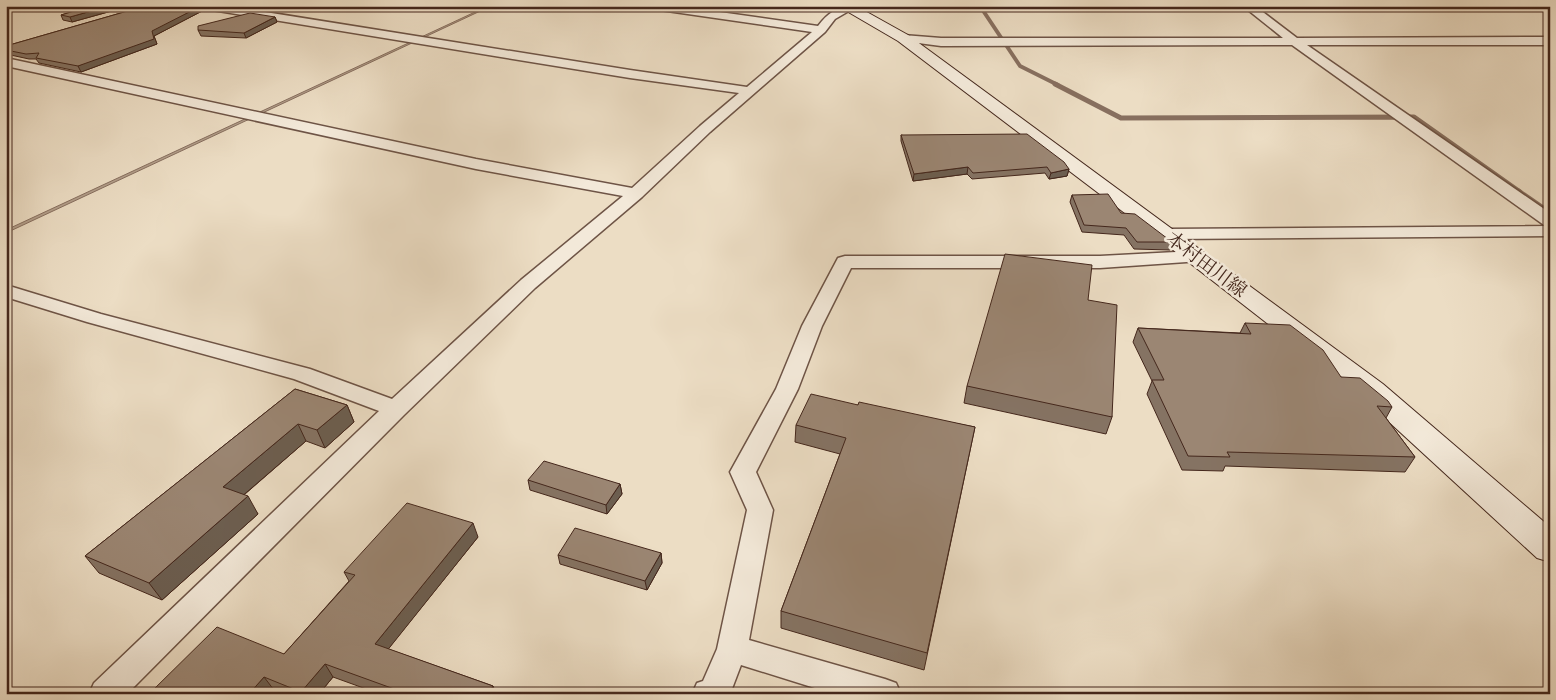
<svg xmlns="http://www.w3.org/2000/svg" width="1556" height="700" font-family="'IM FELL DW Pica','Noto Serif JP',serif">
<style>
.water{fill:#b39f8b;stroke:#876f5f}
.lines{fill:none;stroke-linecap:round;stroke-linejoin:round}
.stream-far2{stroke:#876f5f;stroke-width:4}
.stream-far1{stroke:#876f5f;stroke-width:5}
.stream{stroke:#876f5f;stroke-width:5.5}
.street-casing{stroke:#6e5446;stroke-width:3}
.secondary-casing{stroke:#44271c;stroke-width:2}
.street{fill:#f3e9d9;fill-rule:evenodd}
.secondary{fill:#f3e9d9;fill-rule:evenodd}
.wall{fill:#857363;stroke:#44271c}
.shaded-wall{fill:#6c5e50;stroke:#44271c}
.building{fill:#9b8673;stroke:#44271c}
.labels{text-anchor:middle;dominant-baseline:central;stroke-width:5;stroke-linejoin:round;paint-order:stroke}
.street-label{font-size:19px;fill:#44271c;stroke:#f3e9d9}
</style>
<rect width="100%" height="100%" fill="#ecddc4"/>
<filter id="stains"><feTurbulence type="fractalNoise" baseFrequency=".004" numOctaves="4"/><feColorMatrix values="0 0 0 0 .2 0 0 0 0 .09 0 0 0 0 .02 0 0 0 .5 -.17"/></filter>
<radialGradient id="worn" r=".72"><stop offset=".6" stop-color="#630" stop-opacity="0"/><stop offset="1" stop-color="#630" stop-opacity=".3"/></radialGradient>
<path class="water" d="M488,6H491L6,233V230Z"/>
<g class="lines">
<path class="stream-far2" d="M980,6L1020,66L1058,85"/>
<path class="stream-far1" d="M1055,84L1121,118L1414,117L1520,192"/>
<path class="stream" d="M1518,191L1550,213"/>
<g class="street-casing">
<path id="street" d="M201,6H228L630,70L747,87L812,32L653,9L648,6H677L818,26C827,14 837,6 853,6L854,8L835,19L825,32L710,132L642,197L535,288L404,415L127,694H89L94,683L379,411L294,379L87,322L6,297V285L101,314L310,369L392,399L521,280L623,196L476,169L6,66V58L476,159L632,188L700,126L739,93L630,78L206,9Z
M1243,6H1255L1297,38L1550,37V45H1307L1550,213V236L1167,239L1161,238L1158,234L1161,230L1167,229L1548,226L1544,225L1292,45L941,46L903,41L897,38L903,35L941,38H1283Z
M1195,251L1201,253L1204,257L1201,261L1100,268H851L822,326L798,389L756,472L773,510L749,640L885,679L896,683L901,694H834L741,665L730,694H692L697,683L703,681L717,649L747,510L730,472L776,389L802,326L838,258L845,256H1100Z"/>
</g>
<g class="secondary-casing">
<path id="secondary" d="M838,6H856L908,35L1383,384L1550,527V562L1537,558L1363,398L1159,239L898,41Z"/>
</g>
<use href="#street" class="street"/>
<use href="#secondary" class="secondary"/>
</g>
<path class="wall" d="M91,6H126V7L72,22L63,20L61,15Z
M145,6H203L204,10L154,36L157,44L81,72L39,63L36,59H29L6,54V46Z
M275,17L277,22L246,38L201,36L198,30Z
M901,135L1069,169L1067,176L1049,179L1045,173L972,179L967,174L913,181L901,141Z
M1072,195L1121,213L1172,242L1170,250L1134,249L1124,235L1082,232L1070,202Z
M1088,300L1112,417L1106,434L964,403L967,386Z
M1245,323L1341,377L1392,407L1386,418L1415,457L1405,472L1225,466L1223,471L1182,470L1147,394L1152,381L1133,342L1138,328L1240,333Z
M295,389L347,405L354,422L325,448L306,441L244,495L258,514L162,600L99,573L85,556Z
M858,405L975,427L924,670L781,628V611L840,454L795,442L796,425Z
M528,480L620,484L622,494L607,514L530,490Z
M478,537L388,649L493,686L496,694H380L333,677L319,694H282L274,690L270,694H149L284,654L349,581L344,572Z
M661,553L662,563L647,590L560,564L558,555Z"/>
<path class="shaded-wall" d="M109,6L126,7L72,22L70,17Z
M201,6H203L204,10L154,36L157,44L81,72L78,66Z
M275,17L277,22L246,38L244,33Z
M968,167L967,174L913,181L914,174Z
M1069,169L1067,176L1049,179L1051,173Z
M347,405L354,422L325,448L317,430Z
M298,424L306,441L233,504L223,487Z
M620,484L622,494L607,514L606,505Z
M248,496L258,514L162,600L149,583Z
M473,523L478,537L382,657L375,644Z
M661,553L662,563L647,590L645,581Z
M325,664L333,677L319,694H302L301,692Z
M264,677L274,690L270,694H249Z
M493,686L496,694H488Z"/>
<path class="building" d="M91,6H109L70,17L61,15Z
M145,6H201L152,31L154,39L78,66L36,58L39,53L26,54L6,50V46Z
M250,13L275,17L244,33L198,30V26Z
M1027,134L1064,162L1069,169L1051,173L1047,167L973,173L968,167L914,174L901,135Z
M1108,194L1121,213L1135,214L1172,242H1137L1126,228L1084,225L1072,195Z
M1005,254L1092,265L1088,300L1117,305L1112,417L967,386Z
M1245,323L1290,325L1323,350L1341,377L1360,378L1388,401L1392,407L1377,406L1415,457L1227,452L1230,457L1188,456L1152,380H1164L1138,328L1251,334Z
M295,389L347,405L317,430L298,424L223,487L248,496L149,583L85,556Z
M811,394L858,405L859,402L975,427L927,653L781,611L846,438L796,425Z
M544,461L620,484L606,505L528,480Z
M407,503L473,523L375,644L493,686L488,694H408L325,664L301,692L264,677L249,694H149L217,627L284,654L355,575L344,572Z
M575,528L661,553L645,581L558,555Z"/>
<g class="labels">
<g class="street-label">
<text transform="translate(1206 265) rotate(37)">本村田川線</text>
</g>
</g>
<rect width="1556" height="700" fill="none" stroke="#ecddc4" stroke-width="25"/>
<rect x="8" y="8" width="1541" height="685" fill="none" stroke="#44271c" stroke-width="2.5"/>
<rect x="12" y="12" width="1531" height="675" fill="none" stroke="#44271c"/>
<rect width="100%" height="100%" filter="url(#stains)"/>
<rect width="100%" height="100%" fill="url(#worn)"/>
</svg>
